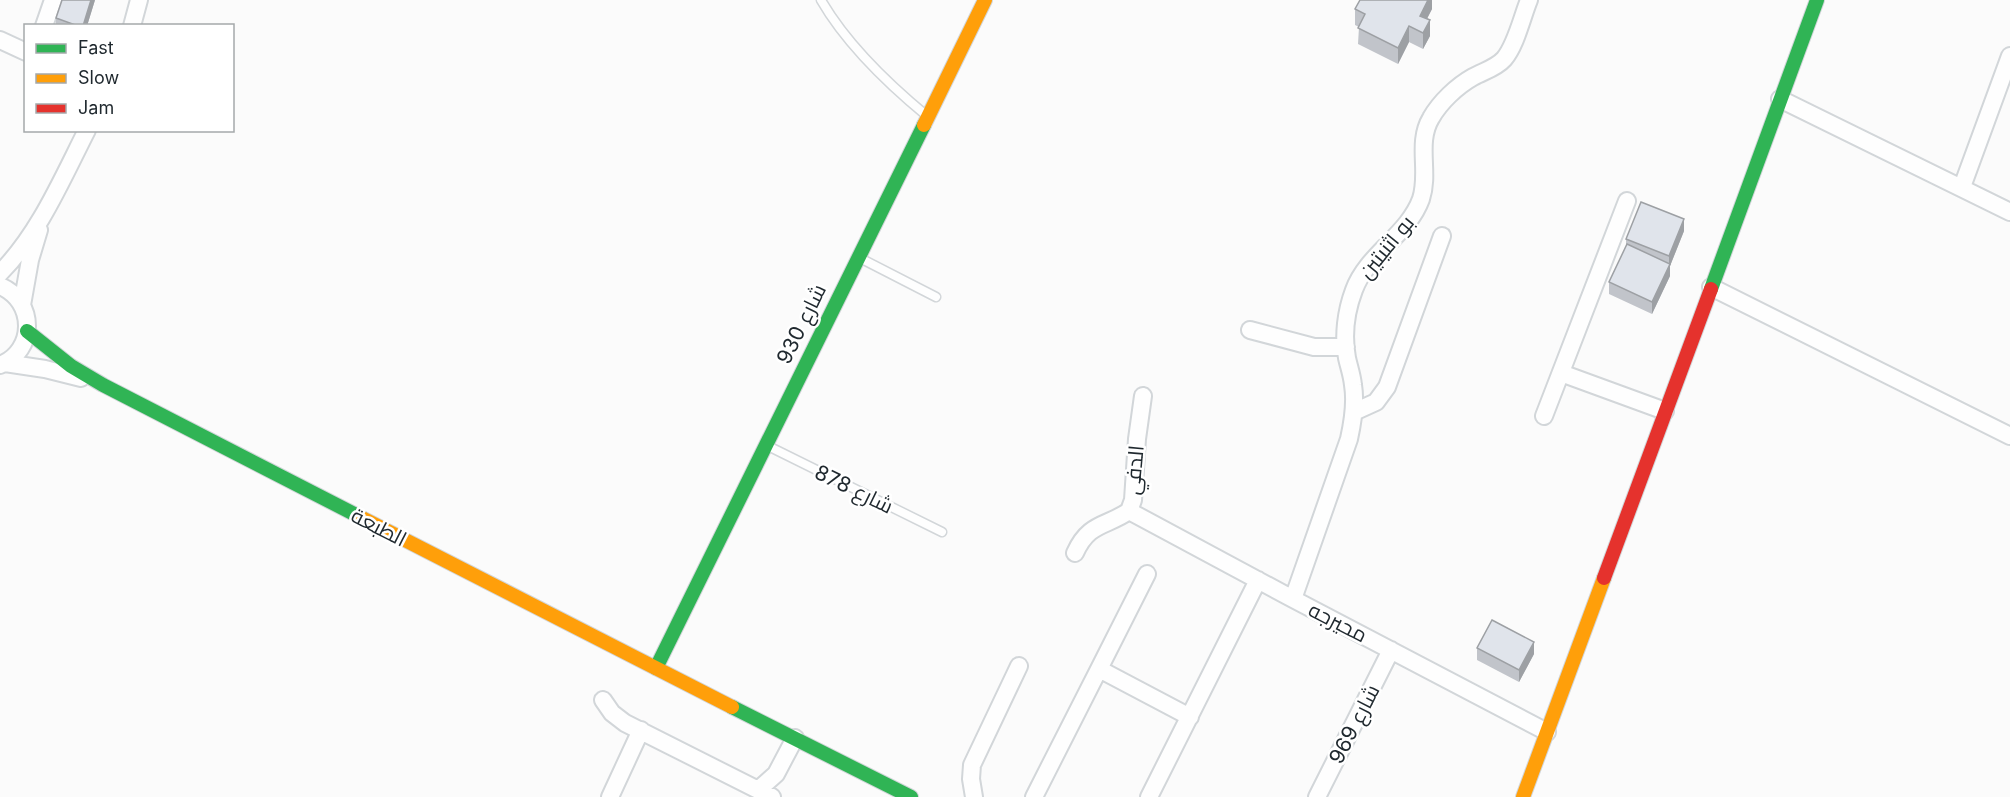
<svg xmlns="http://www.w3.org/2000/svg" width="2010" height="797" font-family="Inter,Cairo,sans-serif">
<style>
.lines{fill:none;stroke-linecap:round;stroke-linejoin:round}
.lane-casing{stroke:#d2d6d9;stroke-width:11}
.street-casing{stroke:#d2d6d9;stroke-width:20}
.fast-casing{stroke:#d2d6d9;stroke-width:16}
.slow-casing{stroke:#d2d6d9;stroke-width:16}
.jam-casing{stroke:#d2d6d9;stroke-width:16}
.lane{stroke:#fefefe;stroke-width:8}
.street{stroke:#fefefe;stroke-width:16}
.fast{stroke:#30b455;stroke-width:14}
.slow{stroke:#ff9f0a;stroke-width:14}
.jam{stroke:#e5322d;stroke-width:14}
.wall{fill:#c1c4ca}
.shaded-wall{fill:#9da0a4}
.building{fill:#e0e4eb;stroke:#9da0a4;stroke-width:1.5}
.labels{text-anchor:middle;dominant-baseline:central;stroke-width:5;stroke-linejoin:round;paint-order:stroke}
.street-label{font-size:21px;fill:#1f282e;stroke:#fff}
</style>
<rect width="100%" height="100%" fill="#fbfbfb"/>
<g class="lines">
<g class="lane-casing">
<path id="lane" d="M821,0C847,45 887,83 927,116
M858,257L936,297
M766,445L942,532"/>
</g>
<g class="street-casing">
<path id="street" d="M44,26L53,0
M132,26L139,0
M0,40L26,52
M1780,99L2010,212
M1962,187L2010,56
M0,273C39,234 62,179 87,130
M0,286C36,301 36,351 0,365
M1711,287L2010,436
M22,305L30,260L39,230
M1250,330L1314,347H1346
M5,363L45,369L81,378
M1561,373L1665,411
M1354,412L1376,402L1387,387L1442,236
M1544,416L1627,201
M1129,511L1293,599L1547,732
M1075,553C1089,522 1106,527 1129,511L1133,500L1137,439L1143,396
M1293,599L1349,439C1353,421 1356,403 1353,385C1352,375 1349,367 1347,358C1343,336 1346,311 1354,290C1367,254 1408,235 1421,199C1430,172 1416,143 1431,118C1440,102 1457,86 1473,77C1484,71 1496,68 1504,59C1516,45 1522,17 1529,0
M1099,669L1147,574
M603,700L612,713L625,723L772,797
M758,790L776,774L795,738
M610,797L641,730
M974,797L971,779L972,765L1019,666
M1034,797L1099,669L1190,717
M1149,797L1258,580
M1317,797L1391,650"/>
</g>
<g class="fast-casing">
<path id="fast" d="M1711,289L1817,0
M27,331L71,366L103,385L362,518
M656,668L924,125
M732,707L911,797"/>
</g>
<g class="slow-casing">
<path id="slow" d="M924,125L985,0
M362,518L732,707
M1523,797L1604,578"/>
</g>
<g class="jam-casing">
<path id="jam" d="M1604,578L1711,289"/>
</g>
<use href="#lane" class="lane"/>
<use href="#street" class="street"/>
<use href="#fast" class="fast"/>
<use href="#slow" class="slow"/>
<use href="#jam" class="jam"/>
</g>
<path class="wall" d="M95,0L87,26H56V18Z
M1432,0V9L1427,19L1430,36L1423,49L1409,42L1398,64L1358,44L1359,27L1355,25V9Z
M1684,231L1670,266V276L1652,314L1609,294V282L1626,246V239Z
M1477,648L1534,654L1519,682L1477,660Z"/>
<path class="shaded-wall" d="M91,0H95L87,26H83Z
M1428,0H1432V9L1420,32V16Z
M1430,20V36L1423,49V33Z
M1409,26V42L1398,64V48Z
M1684,219V231L1670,266V276L1652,314V302L1669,266V256Z
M1534,642V654L1519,682V670Z"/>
<path class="building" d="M62,0H91L83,26H78L56,18Z
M1360,0H1428L1420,16L1430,20L1423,33L1409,26L1398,48L1358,28L1365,14L1355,9Z
M1641,202L1684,219L1669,256L1626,239Z
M1627,244L1670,264L1652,302L1609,282Z
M1492,620L1534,642L1519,670L1477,648Z"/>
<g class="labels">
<g class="street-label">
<text transform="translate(1386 247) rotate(-51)">بو اثنيتين</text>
<text transform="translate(801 324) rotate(-64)">شارع 930</text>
<text transform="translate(1134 470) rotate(-85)">الدفي</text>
<text transform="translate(854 489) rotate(26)">شارع 878</text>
<text transform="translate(379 527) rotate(27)">الطبعة</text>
<text transform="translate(1338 622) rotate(27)">محيرجه</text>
<text transform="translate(1354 724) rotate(-63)">شارع 969</text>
</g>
</g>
<rect x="24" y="24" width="210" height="108" fill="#ffffff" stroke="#a5a9ab" stroke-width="1.5"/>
<rect x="36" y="44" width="30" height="9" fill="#30b455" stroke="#a5a9ab" stroke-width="1.5"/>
<text x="78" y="54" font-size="18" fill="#1f282e">Fast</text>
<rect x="36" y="74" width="30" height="9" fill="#ff9f0a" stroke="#a5a9ab" stroke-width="1.5"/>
<text x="78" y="84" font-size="18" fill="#1f282e">Slow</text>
<rect x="36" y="104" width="30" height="9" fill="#e5322d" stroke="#a5a9ab" stroke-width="1.5"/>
<text x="78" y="114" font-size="18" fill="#1f282e">Jam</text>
</svg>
